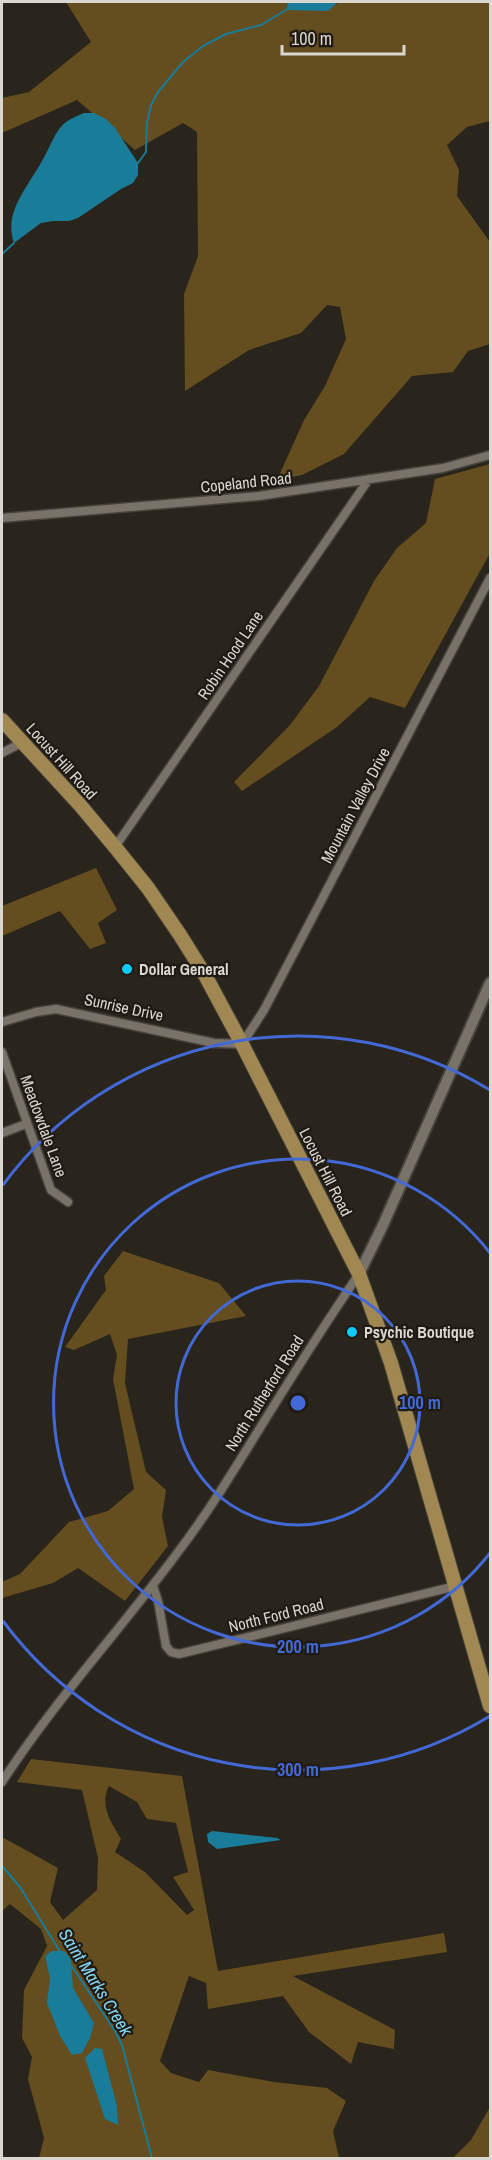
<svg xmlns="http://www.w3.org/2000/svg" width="492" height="2160" font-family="'Archivo Narrow',sans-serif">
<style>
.forest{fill:#644d1e;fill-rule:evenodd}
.water{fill:#197c98}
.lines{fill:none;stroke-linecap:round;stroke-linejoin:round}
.stream{stroke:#197c98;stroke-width:2}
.minor-casing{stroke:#45423b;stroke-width:11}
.tertiary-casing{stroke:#45423b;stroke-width:14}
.primary-casing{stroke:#45423b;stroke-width:16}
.minor{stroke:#787269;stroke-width:8}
.tertiary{stroke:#787269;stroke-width:10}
.primary{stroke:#a18752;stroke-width:14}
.ring{fill:none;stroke:#4369d7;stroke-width:3}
.poi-dot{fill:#0dcafa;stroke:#1f1b13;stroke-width:2}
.labels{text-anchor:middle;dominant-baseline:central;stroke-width:4.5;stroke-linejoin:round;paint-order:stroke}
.street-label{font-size:16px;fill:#dad7d1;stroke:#1f1b13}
.poi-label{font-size:16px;font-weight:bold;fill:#dad7d1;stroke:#1f1b13;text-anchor:start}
.water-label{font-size:18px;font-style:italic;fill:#83d5f2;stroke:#1f1b13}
.centre{fill:#4369d7;stroke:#1f1b13;stroke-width:3}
.ring-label{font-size:18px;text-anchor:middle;font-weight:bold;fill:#4369d7;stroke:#1f1b13;stroke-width:4.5;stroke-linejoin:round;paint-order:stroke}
</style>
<rect width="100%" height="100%" fill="#29241c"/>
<path class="forest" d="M66,2H288L286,9L337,4L338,2H490V121L467,127L447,145L459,170L457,196L490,242V344L468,351L453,372L412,376L344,454L302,475L277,480L304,420L325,386L346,339L340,307L327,305L301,333L249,350L185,391L184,294L198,256L197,132L183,123L135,150L77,100L2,133V98L29,92L91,42Z
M490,464V553L405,708L370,697L337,727L242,791L234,782L290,725L319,686L374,581L397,548L426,523L435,479Z
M96,868L117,910L98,923L106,943L90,949L60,911L2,936V906Z
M123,1251L219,1283L246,1316L128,1339L125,1383L146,1472L166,1490L162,1517L168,1546L125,1601L78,1568L53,1583L2,1598V1582L20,1574L69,1522L108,1511L134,1489L113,1379L117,1355L110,1334L74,1350L65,1347L106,1290L104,1276Z
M31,1759L182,1776L218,1971L444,1933L447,1952L293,1976L395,2030L394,2049L358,2042L351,2064L309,2032L283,1996L208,2009L206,1983L189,1976L160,2061L171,2073L199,2082L208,2070L274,2082L327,2088L346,2101L333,2131L339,2158H39L44,2138L28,2079L32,2057L22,2038L24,1990L47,1946L41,1929L10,1904L2,1911V1837L58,1868L50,1902L63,1920L97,1890L98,1858L82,1790L17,1782ZM109,1786L137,1802L147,1819L176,1823L188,1872L173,1877L194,1910L187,1915L145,1872L115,1852L121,1839C111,1822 99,1805 109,1786Z
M490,2107V2158H453L471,2140Z"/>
<path class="water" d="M288,2H338L328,11L286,10Z
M84,113H94L106,119L115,128L138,163V175L133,183L121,189L78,218L69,221H53L41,223L14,243C3,212 28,187 42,161C48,151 53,137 60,128C66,120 75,117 84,113Z
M212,1831L277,1838L281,1840L217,1849L208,1842L207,1834Z
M52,1951H64L71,1959L73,1988L94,2023L90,2038L82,2053L72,2055L60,2036L47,2003L50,1978L45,1956Z
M95,2048L102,2049L117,2106L118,2125L105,2119L85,2058Z"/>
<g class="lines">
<path class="stream" d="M138,163L146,152L147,123L151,105L158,92L183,62L203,46L226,34L261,25L286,10
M2,254L14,243
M2,1866L20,1887L61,1953
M71,1965L115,2031L122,2045L152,2158"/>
<g class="minor-casing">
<path id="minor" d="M2,518L259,496L443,468L490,455
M2,753L23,742
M115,847L369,479
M2,1022L36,1012L56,1009L214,1043L242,1044L264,1010L490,578
M2,1052L51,1190L68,1202
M2,1133L26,1124
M153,1586L158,1601L166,1646L171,1652L179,1654L456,1586
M2,1782C55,1700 123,1627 181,1548C215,1503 243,1455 273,1407C301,1362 329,1318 359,1274"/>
</g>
<g class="tertiary-casing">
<path id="tertiary" d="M359,1274L383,1225L490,983"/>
</g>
<g class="primary-casing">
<path id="primary" d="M2,720L80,805L115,847L148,888L180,935L205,975L242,1044L359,1274L391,1363L490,1706"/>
</g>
<use href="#minor" class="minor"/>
<use href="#tertiary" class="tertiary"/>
<use href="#primary" class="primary"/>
</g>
<g class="ring">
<circle cx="298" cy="1403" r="122"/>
<path d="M490 1553A244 244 0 1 1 490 1253"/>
<path d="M490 1716A367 367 0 0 1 3 1621M3 1185A367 367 0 0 1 490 1090"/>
</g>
<g class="poi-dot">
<circle cx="127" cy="969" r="6"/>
<circle cx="352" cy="1332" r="6"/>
</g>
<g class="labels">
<g class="street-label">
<text transform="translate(246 482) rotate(-6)">Copeland Road</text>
<text transform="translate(230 655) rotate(-56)">Robin Hood Lane</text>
<text transform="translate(62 761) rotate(48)">Locust Hill Road</text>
<text transform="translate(355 805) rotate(-62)">Mountain Valley Drive</text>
<text transform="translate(124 1007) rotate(12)">Sunrise Drive</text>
<text transform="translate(44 1126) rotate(70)">Meadowdale Lane</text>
<text transform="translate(326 1172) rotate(63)">Locust Hill Road</text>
<text transform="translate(264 1393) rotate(-58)">North Rutherford Road</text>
<text transform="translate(276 1615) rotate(-14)">North Ford Road</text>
</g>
<g class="poi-label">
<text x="139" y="969">Dollar General</text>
<text x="364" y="1332">Psychic Boutique</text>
</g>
<g class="water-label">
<text transform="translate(96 1982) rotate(58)">Saint Marks Creek</text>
</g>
</g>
<circle cx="298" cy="1403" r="9" class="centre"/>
<g class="ring-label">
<text x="420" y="1409">100 m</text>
<text x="298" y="1653">200 m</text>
<text x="298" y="1776">300 m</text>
</g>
<rect width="492" height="2160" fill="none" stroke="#dad7d1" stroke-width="6"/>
<path d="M282 45v9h122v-9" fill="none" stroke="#dad7d1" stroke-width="3"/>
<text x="291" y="45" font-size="18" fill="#dad7d1" stroke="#1f1b13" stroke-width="4.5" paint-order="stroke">100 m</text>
</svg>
